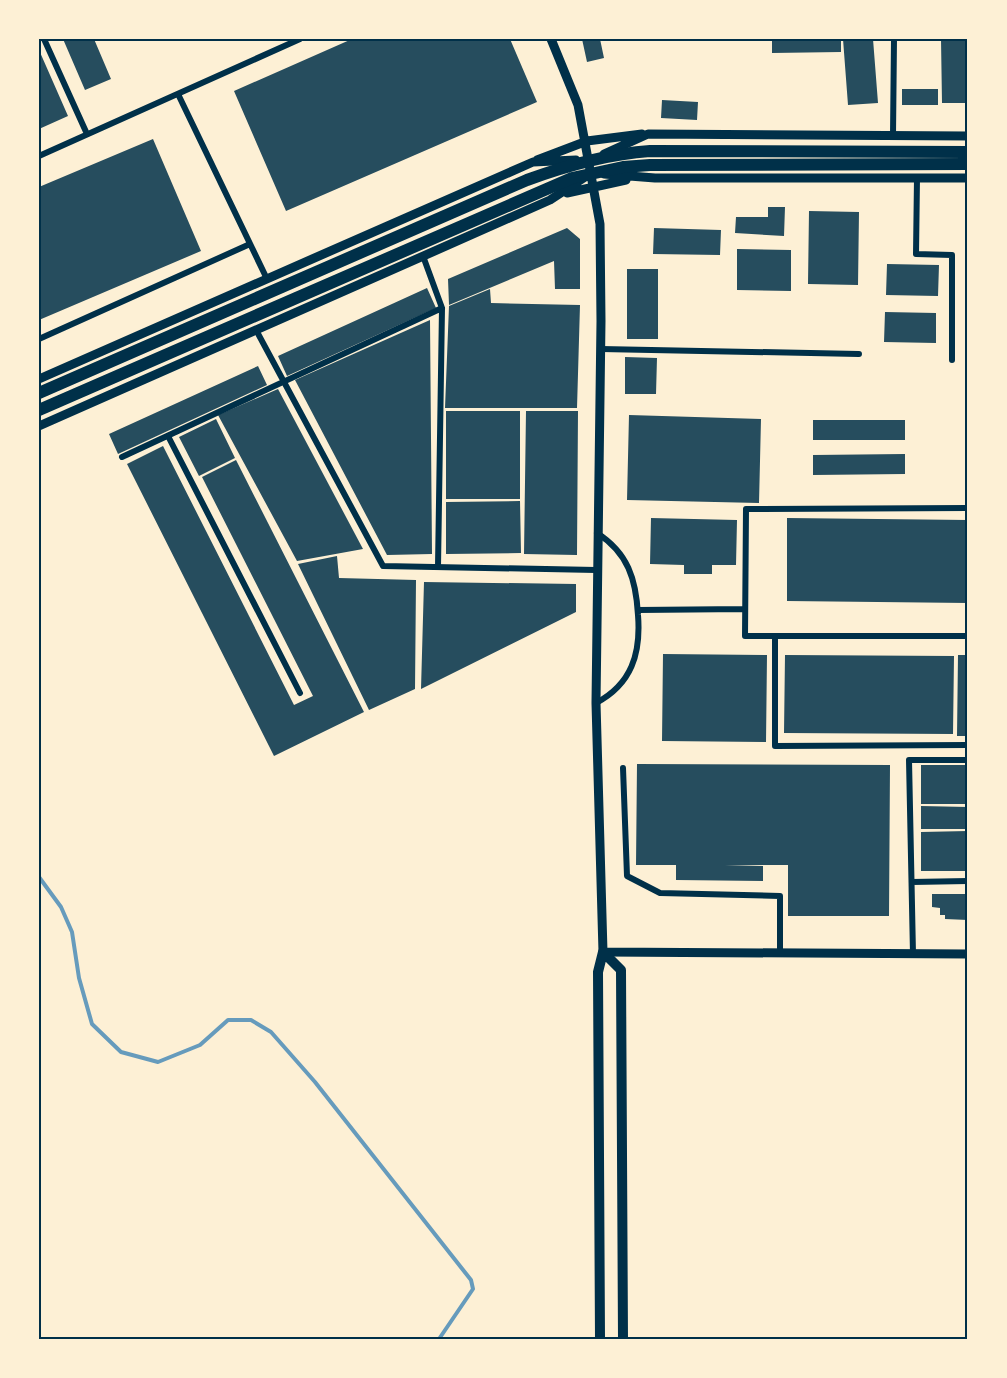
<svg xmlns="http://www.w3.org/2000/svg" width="1007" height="1378" font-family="'Roboto Condensed',sans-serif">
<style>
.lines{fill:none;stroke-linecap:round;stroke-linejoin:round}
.stream{stroke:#669bbc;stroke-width:4}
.building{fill:#264d5e}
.minor{stroke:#003049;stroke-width:6}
.tertiary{stroke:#003049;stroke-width:9}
.secondary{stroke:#003049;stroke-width:10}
.primary{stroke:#003049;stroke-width:12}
.neatline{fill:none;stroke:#003049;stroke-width:2}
</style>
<rect width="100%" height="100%" fill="#fdf0d5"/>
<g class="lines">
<path class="stream" d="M39,877L61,907L72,932L79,978L92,1024L121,1052L158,1062L200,1045L228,1020H251L271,1032L315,1082L471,1280L473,1289L439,1339"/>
</g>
<path class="building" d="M63,39H94L111,79L85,90Z
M352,39H510L537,102L286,211L234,91Z
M582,39H600L604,58L587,62Z
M772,39H841V52L772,53Z
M843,39H873L878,103L848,105Z
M941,39H968V103H942Z
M39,50L68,116L39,129Z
M902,89H938V105H902Z
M662,100L698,102L697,120L661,118Z
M153,139L201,251L39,320V187Z
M768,207H785L784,236L735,233L736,217H768Z
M809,211L859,212L858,285L808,284Z
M567,228L580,239V289H555L554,261L449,305L448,279Z
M654,228L721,230L720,255L653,254Z
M737,249L791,250V291L737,290Z
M887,264L939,265L938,296L886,295Z
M627,269H658V339H627Z
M427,288L436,308L287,376L278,356Z
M490,289L491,303L580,305L577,408H445L449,306Z
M885,312L936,313V343L884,342Z
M430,320L432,554L387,555L295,380Z
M625,357L657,358L656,394H625Z
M258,366L267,385L118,454L109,434Z
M278,389L363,549L297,561L218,415Z
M446,411H520V499H446Z
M526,411H578L577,555L524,554Z
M629,415L761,419L759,503L627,500Z
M216,419L235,458L199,476L179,437Z
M813,420H905V440H813Z
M163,446L294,705L313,696L202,477L236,460L364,712L274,756L127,464Z
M905,454V474L813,475V455Z
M520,501L521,553L446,554V502Z
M651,518L737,520L736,565H712V574H684V565L650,564Z
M787,518L968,520V603L787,601Z
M337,556L339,578L416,580L415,689L369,710L298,564Z
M424,582L576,584V612L421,689Z
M663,654L767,655L766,742L662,741Z
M785,655L954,656L953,734L784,733Z
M958,655H968V736H957Z
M637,764L890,765L889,916H788V865H725L763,866V881L676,880V865H636Z
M921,765H968V804H921Z
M921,806L968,807V829H921Z
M968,831V871H921V832Z
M932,894H968V920L945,919V915H940V908L932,907Z"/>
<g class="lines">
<path class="minor" d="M44,39L87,134
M178,94L267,279
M893,135L894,39
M39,156L300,39
M917,178L916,254L952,255V360
M423,256L442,308L438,567
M256,330L383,566L596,570
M39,339L250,244
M601,349L859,354
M168,436L300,693
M122,457L442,308
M638,610L745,609
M775,636V746L968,745
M966,636H745L746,509L968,508
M596,703C632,684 641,653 638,615C636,579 628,553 597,533
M623,768L627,876L660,893L780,896V953
M912,882L968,881
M913,954L909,760H968"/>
<path class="tertiary" d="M551,39L578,105L600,224L601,321L596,703L603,952L968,954
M604,154L648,134L968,136
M537,160L587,141L642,134
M604,174L655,178H968
M567,193L626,180
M39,379L533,162L576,160
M39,426L550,200L585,177"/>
<path class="secondary" d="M600,1339L598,972L603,952L621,970L623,1339"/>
<path class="primary" d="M39,393L527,180C568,165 607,154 650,151L968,152
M39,410L572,178L623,167L650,165L968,164"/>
</g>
<rect width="1007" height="1378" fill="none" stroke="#fdf0d5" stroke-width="81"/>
<rect x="40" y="40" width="926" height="1298" class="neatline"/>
</svg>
